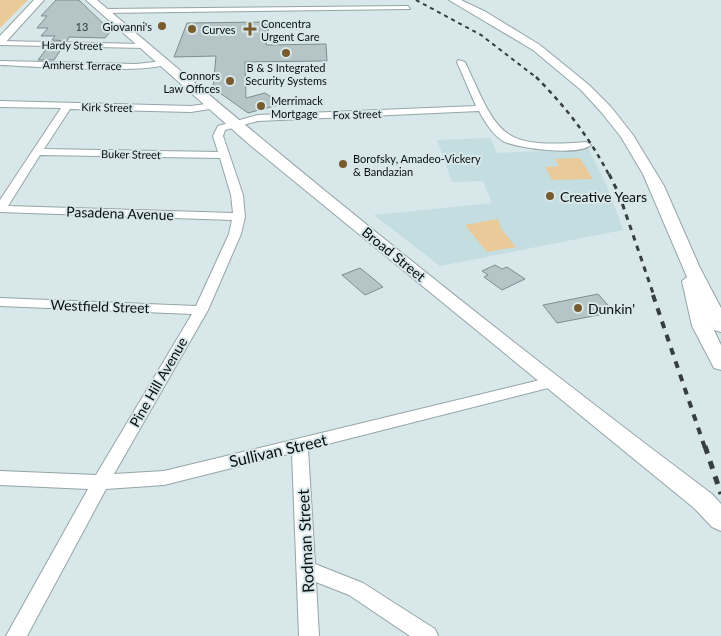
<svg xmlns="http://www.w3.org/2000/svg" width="721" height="636" font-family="Lato,sans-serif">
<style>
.built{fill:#c3dde1}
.green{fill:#ebca9a}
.building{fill:#b4c4c7;stroke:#7e8d90}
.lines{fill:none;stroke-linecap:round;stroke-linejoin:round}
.minor-casing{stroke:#95a4a7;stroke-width:2}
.secondary-casing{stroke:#95a4a7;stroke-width:2}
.minor{fill:#fff;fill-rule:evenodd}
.secondary{fill:#fff;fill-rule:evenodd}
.rail-far4{stroke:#363e40;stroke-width:2;stroke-dasharray:4 4;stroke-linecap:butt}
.rail-far3{stroke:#363e40;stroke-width:2.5;stroke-dasharray:4.5 4.5;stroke-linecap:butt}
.rail-far2{stroke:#363e40;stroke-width:3;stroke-dasharray:5.5 5.5;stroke-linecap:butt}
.rail-far1{stroke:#363e40;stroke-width:4;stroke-dasharray:7 7;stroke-linecap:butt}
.rail{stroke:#363e40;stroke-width:5;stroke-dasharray:8 8;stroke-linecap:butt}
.poi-dot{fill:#785c2f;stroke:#d7e7ea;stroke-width:2}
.labels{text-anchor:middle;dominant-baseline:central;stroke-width:4;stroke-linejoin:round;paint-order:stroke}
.far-poi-label{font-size:11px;fill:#080e0f;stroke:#d7e7ea;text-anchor:start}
.number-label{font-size:11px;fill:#333c3d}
.far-street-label{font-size:11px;fill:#080e0f;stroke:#d7e7ea}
.poi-label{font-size:14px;fill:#080e0f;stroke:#d7e7ea;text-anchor:start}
.street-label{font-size:14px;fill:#080e0f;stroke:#d7e7ea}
.near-street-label{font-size:16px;fill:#080e0f;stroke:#d7e7ea}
</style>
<rect width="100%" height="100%" fill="#d7e7ea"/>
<path class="built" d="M490,138L497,153L589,149L608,189L623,230L440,266L374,215L492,203L483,181L452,182L437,140Z"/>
<path class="green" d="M0,0H28L0,28Z
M580,158L593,179L552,180L545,167L559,166L555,159Z
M497,219L501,225L499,226L516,247L487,252L465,225Z"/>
<path class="building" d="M56,0H79L111,31L105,38L69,37L67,41L52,40L55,36H41L48,28H37L47,16H41Z
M265,22V25L269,24L266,45L326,44L327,61L245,62L246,98L265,93L282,104L248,113L213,88L216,56L174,57L187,23Z
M47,48H62L54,60H38Z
M495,265L502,269L507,267L525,279L502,290L484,277L488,275L482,271Z
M360,268L375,280L383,287L365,295L342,275Z
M598,294L614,312L557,323L543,305Z"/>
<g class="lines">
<g class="minor-casing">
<path id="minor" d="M408,6L410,9L104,13L100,11L104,9Z
M0,41L144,44L148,46L144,48L0,45Z
M458,60L465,62C499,135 499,149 586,142L591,145C579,156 518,149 503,141C492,134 485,122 479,111L258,121L225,130L223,136L243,195L245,217L241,234L208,310L114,474L164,471L552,377L557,378L560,382L557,386L552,387L308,449L315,564L363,583L435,629L438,636H410L349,595L316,582L319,636H299L292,453L164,485L106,489L27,636H6L88,489L0,485V471L96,475L192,314L0,306V298L196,306L229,234L232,220L0,212V200L61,108L0,107V101L191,106L213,103L216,104V108L191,112L70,109L44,149L218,152L213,136L218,126L258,115L476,106L457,62ZM40,155L220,158L231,195L233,213L8,206Z
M0,61L136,64L164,61L168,63C152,75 27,66 0,65Z"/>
</g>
<g class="secondary-casing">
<path id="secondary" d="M34,0H44L4,44L0,45V36Z
M86,0H97C297,171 501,336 712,494L721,504V531L712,527L694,508L250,145Z
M449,0H461L486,12L540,45L589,85L611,107L633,135L664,186L700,268L721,308V332L714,330L710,322L721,345V370L714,368L692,326L682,281L687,277L643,174L621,137L602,113L581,90L533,50Z"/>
</g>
<use href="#minor" class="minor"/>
<use href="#secondary" class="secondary"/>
<path class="rail-far4" d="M416,0L481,35L537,78"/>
<path class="rail-far3" d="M536,77C565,106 590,138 609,175"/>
<path class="rail-far2" d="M609,174L619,194L654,296"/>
<path class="rail-far1" d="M653,295L705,448"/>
<path class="rail" d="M705,446L721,494"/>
</g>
<g class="poi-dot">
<circle cx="162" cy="26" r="5"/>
<circle cx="192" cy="29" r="5"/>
<path d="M247.5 21.5h5v5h5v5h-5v5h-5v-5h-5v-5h5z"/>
<circle cx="286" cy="53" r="5"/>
<circle cx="230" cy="81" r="5"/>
<circle cx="261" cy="106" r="5"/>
<circle cx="343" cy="164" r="5"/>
<circle cx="550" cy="196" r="5"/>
<circle cx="578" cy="308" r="5"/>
</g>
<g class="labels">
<g class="far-poi-label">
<text x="261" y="23">Concentra<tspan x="261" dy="13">Urgent Care</tspan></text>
<text x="152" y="26" text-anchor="end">Giovanni's</text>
<text x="202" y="29">Curves</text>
<text x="286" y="67" text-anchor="middle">B &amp; S Integrated<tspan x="286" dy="13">Security Systems</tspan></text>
<text x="220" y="75" text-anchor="end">Connors<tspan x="220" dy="13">Law Offices</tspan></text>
<text x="271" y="100">Merrimack<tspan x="271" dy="13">Mortgage</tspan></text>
<text x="353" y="158">Borofsky, Amadeo-Vickery<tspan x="353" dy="13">&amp; Bandazian</tspan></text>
</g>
<g class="number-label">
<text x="82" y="26">13</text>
</g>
<g class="far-street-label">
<text transform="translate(72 45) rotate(1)">Hardy Street</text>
<text transform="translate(82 65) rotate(1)">Amherst Terrace</text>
<text transform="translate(107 107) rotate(1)">Kirk Street</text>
<text transform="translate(357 114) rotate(-2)">Fox Street</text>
<text transform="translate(131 154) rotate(1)">Buker Street</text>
</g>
<g class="poi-label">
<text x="560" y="196">Creative Years</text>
<text x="588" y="308">Dunkin'</text>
</g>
<g class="street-label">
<text transform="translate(120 213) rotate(2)">Pasadena Avenue</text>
<text transform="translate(394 254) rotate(39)">Broad Street</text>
<text transform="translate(100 306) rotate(2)">Westfield Street</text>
<text transform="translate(158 382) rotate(-60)">Pine Hill Avenue</text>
</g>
<g class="near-street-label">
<text transform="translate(278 450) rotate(-13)">Sullivan Street</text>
<text transform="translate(305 541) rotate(-93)">Rodman Street</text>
</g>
</g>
</svg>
